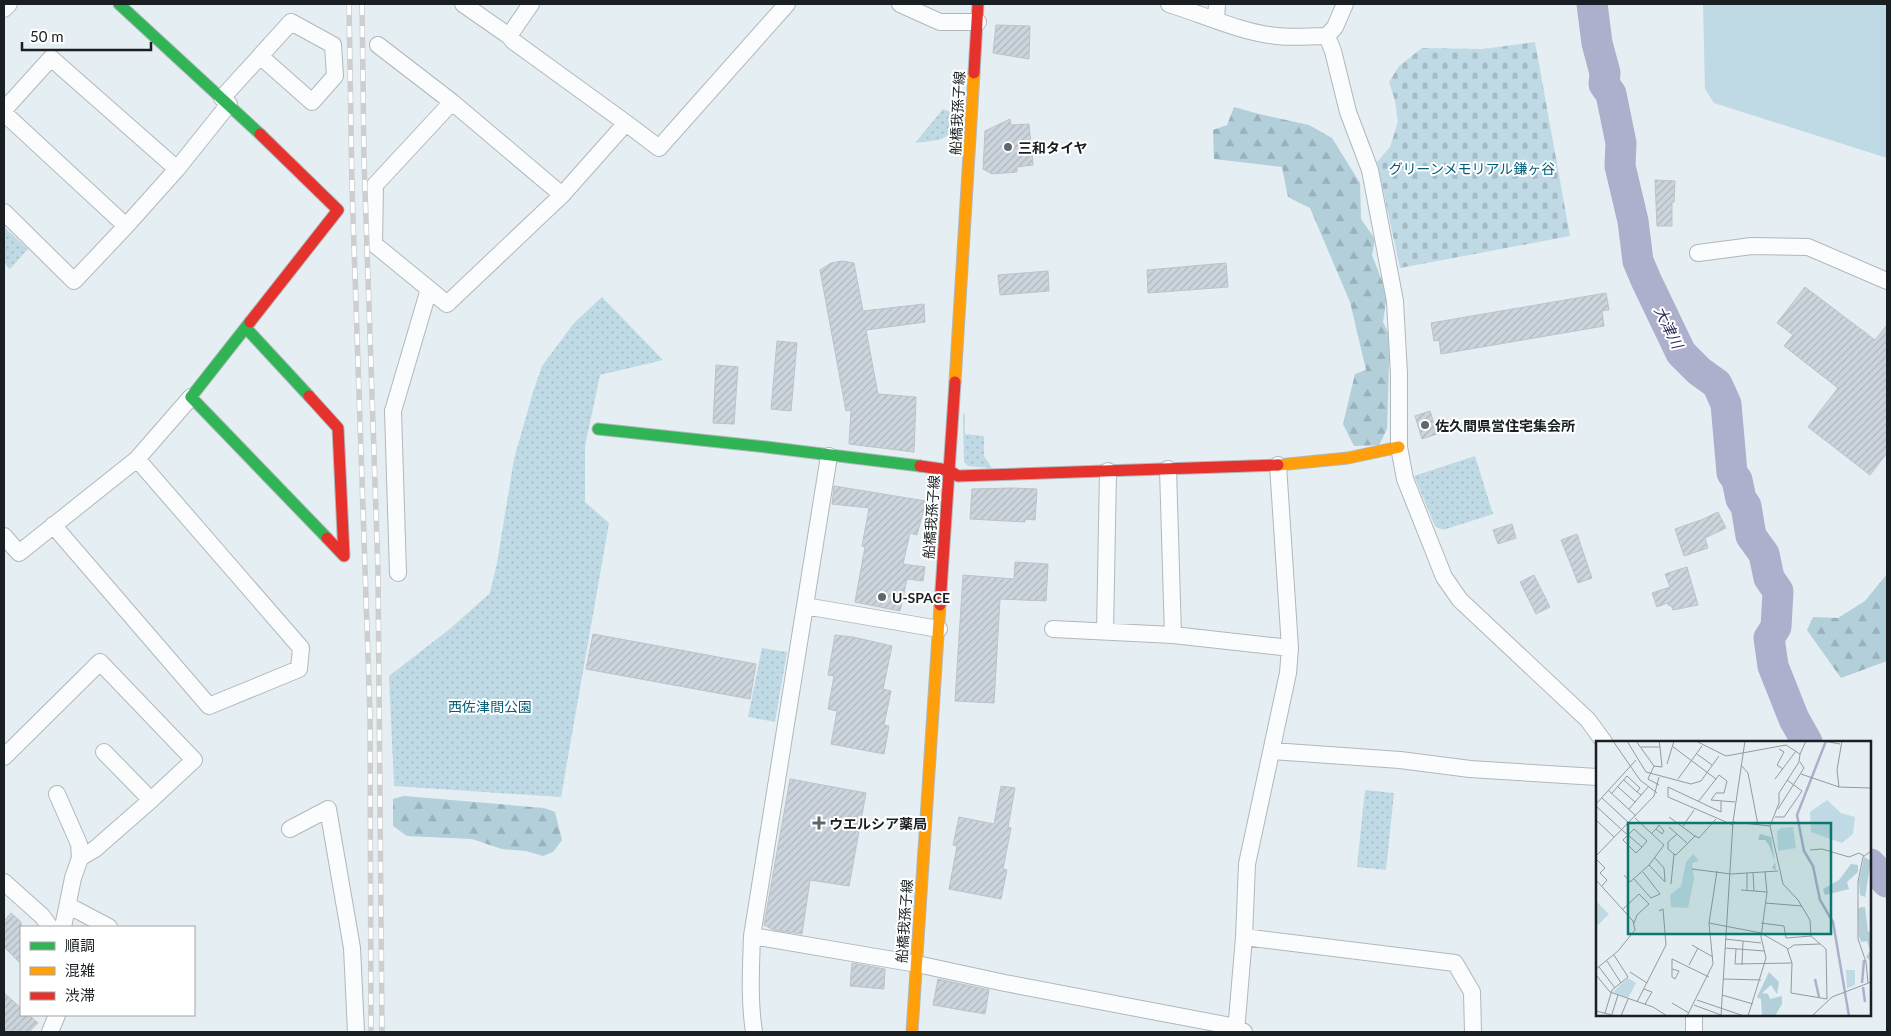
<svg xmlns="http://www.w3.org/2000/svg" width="1891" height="1036" font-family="Lato,'Noto Sans JP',sans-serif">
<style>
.forest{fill:url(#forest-firs)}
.cemetery{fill:url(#cemetery-stones)}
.park{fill:url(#park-dots)}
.pitch{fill:#c0dae5}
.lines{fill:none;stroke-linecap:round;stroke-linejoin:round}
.river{stroke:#adb0cc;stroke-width:31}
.building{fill:url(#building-hatch);stroke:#bdc3c7}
.street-casing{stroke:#b1b8bc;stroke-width:18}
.fast-casing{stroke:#b1b8bc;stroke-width:13}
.slow-casing{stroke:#b1b8bc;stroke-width:13}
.jam-casing{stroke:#b1b8bc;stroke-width:13}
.street{stroke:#fbfcfd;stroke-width:16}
.fast{stroke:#30b455;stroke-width:11}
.slow{stroke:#ff9f0a;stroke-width:11}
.jam{stroke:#e5322d;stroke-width:11}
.rail-casing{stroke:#cccecf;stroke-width:5.5}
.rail{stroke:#fff;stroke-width:4;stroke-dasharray:11;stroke-linecap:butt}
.poi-dot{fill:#60676b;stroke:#fff;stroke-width:2}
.labels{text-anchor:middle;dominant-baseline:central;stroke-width:4;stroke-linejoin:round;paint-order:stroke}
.street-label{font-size:14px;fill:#191f22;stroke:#fff}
.poi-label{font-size:14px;font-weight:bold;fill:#191f22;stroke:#fff;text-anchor:start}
.park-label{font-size:14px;fill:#035d77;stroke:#fff}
.water-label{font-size:15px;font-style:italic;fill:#2f2c5c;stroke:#fff}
.inset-river{fill:none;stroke:#adb0cc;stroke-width:2.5}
.inset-road{fill:none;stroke:#939b9f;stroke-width:1}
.view{fill:#0f766e;fill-opacity:0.15;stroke:#0f766e;stroke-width:2.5}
.inset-edge{fill:none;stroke:#191f22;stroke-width:2.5}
</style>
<defs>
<pattern id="forest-firs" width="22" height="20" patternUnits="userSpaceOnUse" patternTransform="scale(1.25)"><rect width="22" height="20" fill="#b2cfda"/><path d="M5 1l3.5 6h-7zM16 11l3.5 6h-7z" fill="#98b1bb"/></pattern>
<pattern id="cemetery-stones" width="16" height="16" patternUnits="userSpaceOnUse" patternTransform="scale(1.25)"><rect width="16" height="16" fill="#c0dae5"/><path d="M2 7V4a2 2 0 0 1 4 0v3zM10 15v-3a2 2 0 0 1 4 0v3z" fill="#a4bbc4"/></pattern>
<pattern id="park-dots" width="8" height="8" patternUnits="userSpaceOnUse" patternTransform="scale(1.25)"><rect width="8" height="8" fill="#c0dae5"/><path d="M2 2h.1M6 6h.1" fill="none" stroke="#a4bbc4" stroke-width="1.8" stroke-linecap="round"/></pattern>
<pattern id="building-hatch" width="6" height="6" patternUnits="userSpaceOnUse" patternTransform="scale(1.25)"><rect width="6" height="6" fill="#ccd5dd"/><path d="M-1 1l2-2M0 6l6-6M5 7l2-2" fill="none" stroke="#afb6bd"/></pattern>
</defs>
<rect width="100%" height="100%" fill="#e5eef2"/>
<path class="forest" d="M1234,107L1259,114L1309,125L1332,138L1360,183L1361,219L1375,239L1372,255L1387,294L1383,322L1395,347L1389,364L1387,429L1379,445L1354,446L1343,424L1355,374L1366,370L1350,302L1310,208L1288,197L1282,167L1214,159L1213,130L1227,125Z
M1887,574V661L1841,678L1807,630L1813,617L1838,618L1865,601Z
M404,796L544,808L555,812L562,840L553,852L543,856L526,851L502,849L472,839L407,836L393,826V799Z"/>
<path class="cemetery" d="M1535,42L1570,236L1400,268L1377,162L1390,147L1398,121L1395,101L1389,82L1399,66L1422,48L1483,49Z"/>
<path class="park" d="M943,109L958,115L957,131L939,140L915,143Z
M4,227L28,249L10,269L4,263Z
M602,297L663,360L600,375L585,446V502L609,523L561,797L394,786L389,676L451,628L490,593L497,563L514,459L533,392L542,366L574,323Z
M965,413V434L984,436V456L992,468L968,466L964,462L963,415Z
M1475,456L1493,514L1443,530L1435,526L1414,476Z
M762,648L787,652L775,722L748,717Z
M1365,790L1394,793L1386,870L1357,867Z"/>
<path class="pitch" d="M1703,4H1887V158L1714,103L1705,89Z"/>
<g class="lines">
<path class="river" d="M1592,4L1597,43L1605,73L1604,84L1611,94L1621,143L1620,166L1633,221L1638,261L1646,280L1681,353L1699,371L1717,384L1726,404L1732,473L1737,480L1741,499L1746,506L1751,536L1764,554L1769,578L1778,591L1776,627L1769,638L1773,666L1794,719L1807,742
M1870,864L1887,882"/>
</g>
<path class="building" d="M996,25L1030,26L1029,59L993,53Z
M1010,119L1011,125L1029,124L1033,165L1017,167V172L992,174L983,169L985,131Z
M1655,180L1675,181L1674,202H1672V226H1657Z
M842,261L854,263L863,311L924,304L925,322L866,330L878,394L916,397L914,452L849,444L851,410L846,411L820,270L831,263Z
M1226,263L1228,287L1148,293L1147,270Z
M1048,271L1049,291L1000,295L998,275Z
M1805,287L1875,340L1887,325V453L1870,475L1808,427L1838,388L1784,346L1793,335L1777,323Z
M1606,293L1609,310L1602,311L1604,326L1441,354L1439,340L1434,341L1431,323Z
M777,341L797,343L791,411L771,409Z
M716,365L738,367L734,424L713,423Z
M1430,411L1437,434L1422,439L1415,416Z
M834,486L926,501L917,535L910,533L903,564L925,567L923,581L907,579L900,611L855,602L865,547L862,546L869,508L832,504Z
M1013,488L1037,489L1035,520L1025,519V522L970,519L972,489Z
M1718,512L1726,528L1705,538L1708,548L1684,556L1675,529L1701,520Z
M1512,524L1516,538L1498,544L1493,530Z
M1577,534L1592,578L1578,583L1561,540Z
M1015,562L1048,564L1046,601L1000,599L994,703L955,701L963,575L1014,579Z
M1687,567L1698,605L1673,610L1671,605L1669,606L1667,603L1657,607L1652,593L1670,587L1665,574Z
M1534,575L1550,607L1536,614L1520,582Z
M593,634L756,664L750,699L586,669Z
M835,635L853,637L892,646L883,689L891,691L884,725L889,726L884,754L831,744L837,711L828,709L834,676L828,675Z
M790,779L866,793L849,886L810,880L802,934L774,930L764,925Z
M1001,786L1015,788L1008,827L1011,828L1003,869L1007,870L1001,899L949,889L957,846L953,845L959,817L994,824Z
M11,913L21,922V964L4,947V921Z
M852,963L885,969L884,989L850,986Z
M938,979L989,990L985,1014L933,1005Z
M4,993L21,1008V1015H29L38,1023L29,1032H4Z"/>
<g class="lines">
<g class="street-casing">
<path id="street" d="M463,4L509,36L513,41L626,123
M900,4L940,22H978
M1169,4C1204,15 1240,32 1276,36C1293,38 1310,36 1327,36L1335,27L1345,4
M4,9L9,4
M1216,19L1217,4
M509,36L531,4
M1327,36L1333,51L1348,112L1370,170L1395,301L1399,374V447L1405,479L1444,577L1460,600L1588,720L1604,742
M378,45L452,102L562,195
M222,98L291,22L333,45L335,76L312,102L260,56
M4,110L51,58L177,169L126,226L4,113
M177,169L229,104
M4,212L74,281L126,226
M1698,253L1752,246L1808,247L1887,281
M429,289L374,244L375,185L452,102
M1168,469L1173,635
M53,525L209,706L299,669L301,648L137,459
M4,536L19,553L137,459L191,397
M398,573L393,411L429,289L447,304L562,195L626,123L659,148L787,4
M805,606L939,629
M1053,629L1173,635L1290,648
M1105,632L1108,471
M1272,751L1400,760L1470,769L1597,777
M104,752L151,800
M4,757L100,662L194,760L151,800L95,849L80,858L73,878L63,927
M57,794L79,844L80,858
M290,829L328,809L352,948L356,1032
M4,882L42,916L50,927
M69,906L109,927
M752,936L917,964L1005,983L1236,1027L1244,1032
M1244,937L1455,963L1472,992L1473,1032
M50,1032L57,1015
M754,1032C749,1000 751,968 752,936L829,456
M1236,1032L1244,937L1247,864L1288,673L1290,648L1278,465
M1694,1032V1015"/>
</g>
<g class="fast-casing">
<path id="fast" d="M119,4L260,134
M250,322L191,397L327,538
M246,328L309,396
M598,429L766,447L920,466"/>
</g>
<g class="slow-casing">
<path id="slow" d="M955,382L974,73
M1278,465L1348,458L1399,447
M912,1032L940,605"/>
</g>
<g class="jam-casing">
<path id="jam" d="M974,73L978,4
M250,322L338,210L260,134
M309,396L338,428L344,556L327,538
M920,466L948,470L958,476L1278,465
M940,605L955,382"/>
</g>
<use href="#street" class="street"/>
<use href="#fast" class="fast"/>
<use href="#slow" class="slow"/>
<use href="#jam" class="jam"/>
<g class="rail-casing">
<path id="rail" d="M349,4L352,187L370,715L371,1032
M362,4L364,160L378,571L382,1032"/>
</g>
<use href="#rail" class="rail"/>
</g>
<g class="poi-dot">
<circle cx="1008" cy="147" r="5"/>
<circle cx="1425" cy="425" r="5"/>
<circle cx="882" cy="597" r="5"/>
<path d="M816.5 815.5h5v5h5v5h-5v5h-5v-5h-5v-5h5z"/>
</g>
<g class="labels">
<g class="street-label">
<text transform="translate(957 113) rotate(-87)">船橋我孫子線</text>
<text transform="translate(931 517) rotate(-86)">船橋我孫子線</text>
<text transform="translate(904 921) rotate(-86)">船橋我孫子線</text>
</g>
<g class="poi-label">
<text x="1018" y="147">三和タイヤ</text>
<text x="1435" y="425">佐久間県営住宅集会所</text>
<text x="892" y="597">U-SPACE</text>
<text x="829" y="823">ウエルシア薬局</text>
</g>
<g class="park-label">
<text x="1472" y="168">グリーンメモリアル鎌ヶ谷</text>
<text x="490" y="706">西佐津間公園</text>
</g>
<g class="water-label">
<text transform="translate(1669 327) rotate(64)">大津川</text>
</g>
</g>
<g transform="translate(1596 741)">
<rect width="275" height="275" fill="#e5eef2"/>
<path d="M164,93L175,96L180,129L176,127L179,121L173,104L169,99H162ZM268,116L275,120L269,156L264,154L263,140ZM255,123L262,124V131L251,141L253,148L229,154L227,148L243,139ZM265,166H269L272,191L275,190V220L270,216L274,210L271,200L265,201L263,195L262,168ZM173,231L183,241L181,253L175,244L166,252L172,253L174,258L186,255V263L179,275H166L165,258L161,256Z" fill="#b2cfda"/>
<path d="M197,86L200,107L182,110L181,90L185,87Z" fill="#c0dae5"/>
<path d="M97,113L103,120L96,122L98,138L92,167L75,166L74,154L85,145L90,121ZM32,237L40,242L32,257L17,251Z" fill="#c0dae5"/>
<path d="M231,59L245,72L259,76L257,93L246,102L215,91L214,71ZM0,160L13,173L0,186ZM250,229H259V244L251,247Z" fill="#c0dae5"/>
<path class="inset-river" d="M230,0L201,74L208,110L217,125L224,159L237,181L253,275M219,238L223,256M266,242L268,219M267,246L269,261"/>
<path class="inset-road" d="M17,0L44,39L61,52M31,0L50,31L95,43L105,40L123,15M40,0L58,25L66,26L64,6M100,0L130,15L190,4L204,13L210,0M228,0L244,3M246,0L241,29L243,46L275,47M76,5L120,38L123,34L131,40L128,52H120L115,59L139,61M45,6H64L63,0M183,8L188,11L181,24L187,28M101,13L116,24M204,13L203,21L183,52V62L174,85L187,143L202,159L214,179L215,195L230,208L231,258M71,23L78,0M145,24L152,32L162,84M58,25L52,38L63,44M205,33L243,46M82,38L106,5M179,38L200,10M28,39L41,51M22,46L39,61M12,49L40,75M16,52L31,35L44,47L41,51L45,54M6,57L33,82M125,60V71L72,46V56L137,84M102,61L120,38M0,63L40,19M0,65L26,89L32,94L46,106L51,100L38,88L27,99L40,112L46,106M33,68L53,45M182,68L208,27L204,21M73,76L99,95M179,76H188L206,50L191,39M39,77L68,104L53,124L69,141L68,127L59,117M0,79L18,96M137,81L174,85M87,85L98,69M73,86L92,103M56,92L60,88L63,84L68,90L66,93L60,88M214,109L226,108L253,116L263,112L268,115M78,113L72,108V101L81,93M0,115L58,55L63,36M0,118L9,127L4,132L11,139L6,145M96,128L135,133L182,130M157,132L158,150M28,134L34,141L53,124M38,138L55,157L64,153L47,131M0,139L37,180L39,189L22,210L0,228M75,143L78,113L80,114L99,95L103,97L120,78M145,149L171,151M151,149V132M169,162L206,165M26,169L43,153L53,163L41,174L38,182M113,182L165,192L191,207L196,222L195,252L231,258M165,182L188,185L190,197L215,195M129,198L165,202M96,204L117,216M129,207L168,210M140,208L139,223L196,222M192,208L198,204L224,203M11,220L25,242M93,224L102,207M146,224L147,200M3,226L19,247M76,228L83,230L79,238L76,236V218L113,236M34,231L51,242M0,234L14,251L57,266L71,275M127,238L165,239M272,242L270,221L262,198V141L267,116L275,110M48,248L56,251L49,263M126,254L157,263M101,259L148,275M41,261L70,204L67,168L63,170M76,262L93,272M98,264L125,274M0,270L20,275M9,272L16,249L32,236L18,214M16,273L22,254M25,275L32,258M91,275L117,223L113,182L121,130M125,275L137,81L149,0M152,275L170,217L165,196L171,151L169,131M216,275L236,256L275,241"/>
<path class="view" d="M32,82H235V193H32Z"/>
<rect width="275" height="275" class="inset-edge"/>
</g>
<rect width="1891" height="1036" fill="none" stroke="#191f22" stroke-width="10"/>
<rect x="20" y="926" width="175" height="90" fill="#ffffff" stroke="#a3a5a7"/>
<rect x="30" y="942" width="25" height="8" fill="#30b455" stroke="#a3a5a7"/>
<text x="65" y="951" font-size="15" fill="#191f22">順調</text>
<rect x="30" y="967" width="25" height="8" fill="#ff9f0a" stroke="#a3a5a7"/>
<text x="65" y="976" font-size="15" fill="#191f22">混雑</text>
<rect x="30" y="992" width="25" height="8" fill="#e5322d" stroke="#a3a5a7"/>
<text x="65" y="1001" font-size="15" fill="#191f22">渋滞</text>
<path d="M22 42v8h129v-8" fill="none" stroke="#191f22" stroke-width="2.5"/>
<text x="30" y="42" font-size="15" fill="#191f22" stroke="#ffffff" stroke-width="4" paint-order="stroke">50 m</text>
</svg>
